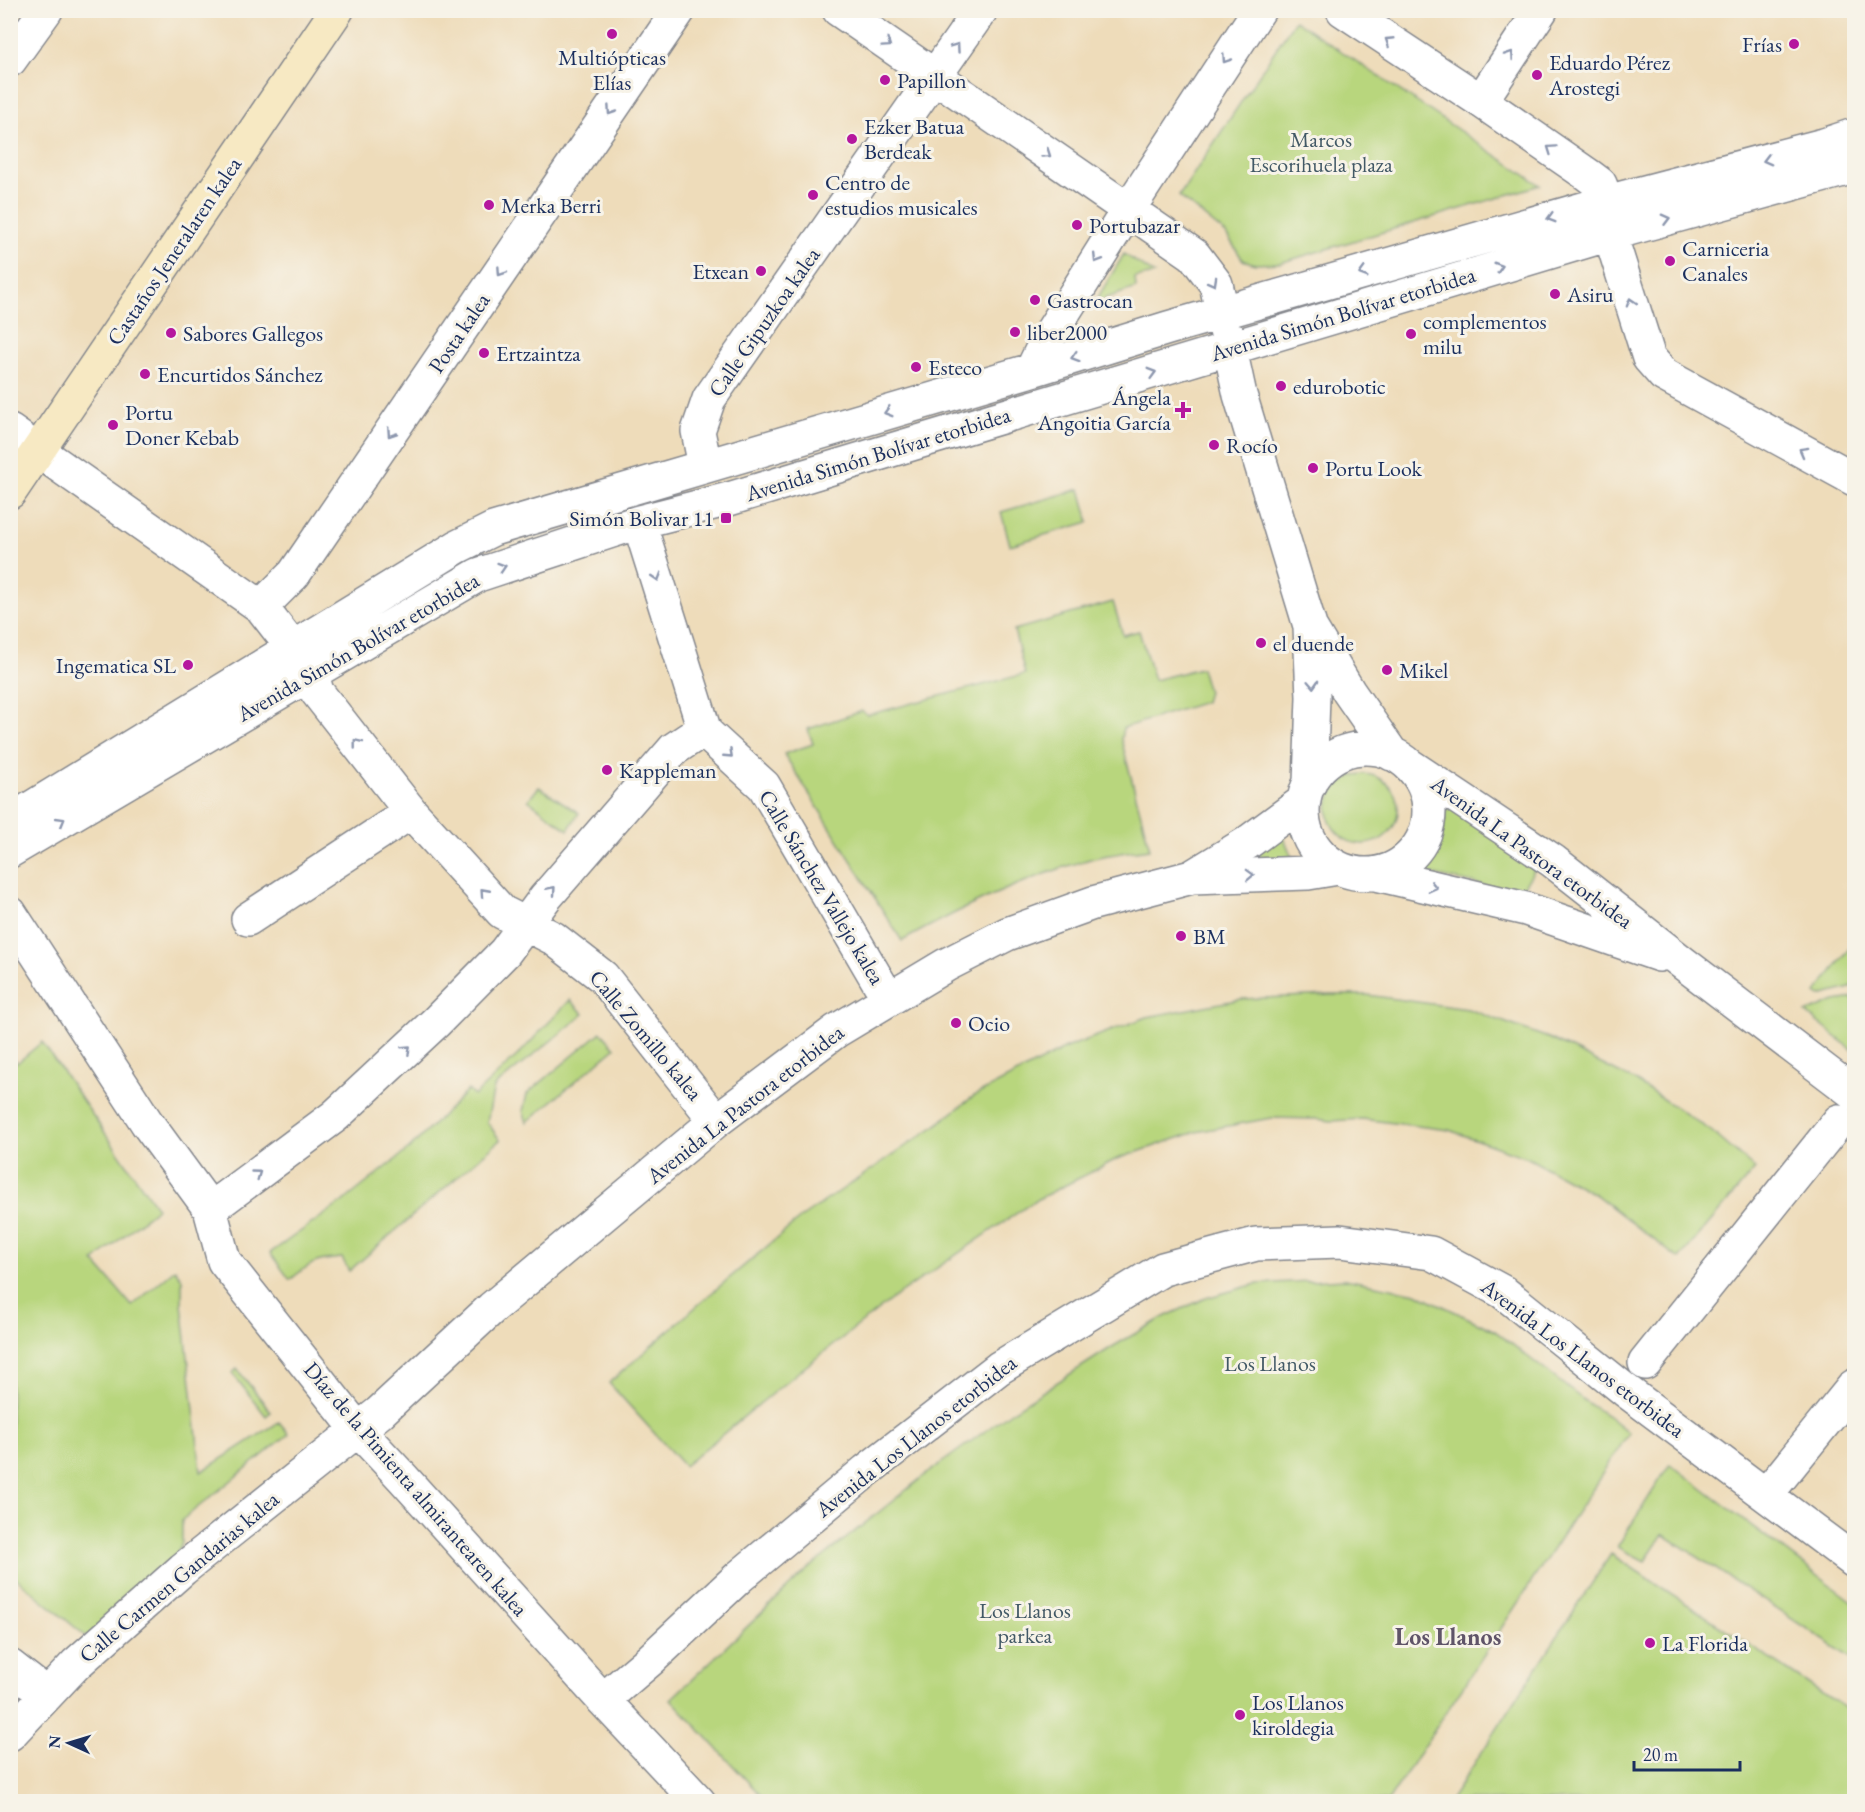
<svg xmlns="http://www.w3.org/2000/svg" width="1865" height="1812" font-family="'EB Garamond',serif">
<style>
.green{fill:#b8d67d;stroke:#6a826e;stroke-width:1.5}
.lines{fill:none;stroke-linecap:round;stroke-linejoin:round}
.street-casing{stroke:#84868c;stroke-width:36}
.secondary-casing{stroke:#84868c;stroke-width:36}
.street{stroke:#fff;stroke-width:33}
.secondary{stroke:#f7e9c3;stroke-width:33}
.oneway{stroke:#8d97ae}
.poi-dot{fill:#b5179e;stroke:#f7f3e8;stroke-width:2}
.labels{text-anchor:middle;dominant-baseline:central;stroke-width:6;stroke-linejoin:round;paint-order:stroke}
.poi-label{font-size:22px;fill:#1b2f5e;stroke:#f7f3e8;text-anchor:start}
.park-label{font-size:22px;fill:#425966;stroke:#f7f3e8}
.street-label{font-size:22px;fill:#1b2f5e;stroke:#f7f3e8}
.neighbourhood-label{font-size:24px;font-weight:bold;fill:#5f5468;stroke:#f7f3e8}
</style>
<rect width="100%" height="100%" fill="#f7f3e8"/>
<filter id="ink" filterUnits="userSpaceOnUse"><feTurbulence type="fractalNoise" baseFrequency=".0167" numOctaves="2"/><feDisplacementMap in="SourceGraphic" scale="12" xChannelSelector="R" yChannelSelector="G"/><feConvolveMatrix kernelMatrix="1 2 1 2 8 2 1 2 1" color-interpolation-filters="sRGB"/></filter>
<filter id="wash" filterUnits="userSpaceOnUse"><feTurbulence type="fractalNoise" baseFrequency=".008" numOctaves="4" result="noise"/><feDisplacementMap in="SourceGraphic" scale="24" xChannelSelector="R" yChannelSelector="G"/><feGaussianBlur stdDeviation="1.35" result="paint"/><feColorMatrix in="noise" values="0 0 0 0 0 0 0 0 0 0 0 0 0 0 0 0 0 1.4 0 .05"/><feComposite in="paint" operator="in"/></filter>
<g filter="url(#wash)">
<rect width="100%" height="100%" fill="#eedcba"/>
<path class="green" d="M1295,20L1540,185L1280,263L1255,264L1243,260L1226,234L1179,196Z
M1124,254L1154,274L1135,278L1136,288L1095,302Z
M1080,489L1089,522L1010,545L1001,512Z
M1113,602L1123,635L1139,631L1154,680L1201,668L1208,692L1205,702L1123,728L1121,739L1150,849C1129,852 1107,854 1087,860C1022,879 961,908 902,941L784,754L813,744L808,729L862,711L867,715L1025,674L1014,630Z
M1328 809a35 35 0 1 1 70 0a35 35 0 1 1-70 0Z
M539,787L579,813L568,830L528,800Z
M1447,795L1536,867L1520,893L1419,872C1422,864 1429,859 1433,852C1444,834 1447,816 1447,795Z
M1281,830L1296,868L1241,862Z
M1854,942V984L1850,988L1820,996L1816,993Z
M1331,995H1367L1468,1009L1551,1039L1635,1081L1710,1130L1755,1169L1679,1259L1596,1195L1528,1158L1449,1130L1362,1119L1331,1121L1317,1119L1271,1118L1196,1132L1117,1159L1036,1200L892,1299L796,1374L684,1466L609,1383L714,1291L802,1217L935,1126L974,1096L1068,1047L1147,1017L1242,999Z
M1854,998V1051L1806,1013L1835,1001Z
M570,1000L584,1014L494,1087L487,1122L500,1140L349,1271L342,1258C315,1260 310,1263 290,1280L270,1253L345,1200L409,1149L468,1090L474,1096L520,1053Z
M601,1032L615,1048L527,1122L523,1111L527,1094Z
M42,1042L157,1208L94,1261L132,1306L175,1269L182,1279V1304L201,1472L279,1422L289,1434L182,1520V1543L170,1565L88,1638L11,1574L10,1055L17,1063Z
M1345,1279L1416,1293L1495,1331L1586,1402L1608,1416L1629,1433L1388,1801H766L671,1699L808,1569L925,1475L1011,1412L1112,1347L1164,1317L1206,1298L1256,1284Z
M237,1369L271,1412L266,1416L232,1373Z
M1670,1464L1854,1603V1660L1663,1534L1645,1561L1617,1547Z
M1611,1554L1854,1714V1801H1450Z"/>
</g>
<g filter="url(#ink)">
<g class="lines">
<g class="street-casing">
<path id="street" d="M839,10L1194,255L1216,284L1240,395L1310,626L1313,697L1310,783
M1343,10L1481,101L1588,175L1600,184L1607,202
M10,60L46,10
M1481,101L1541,10
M1610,234L1649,358L1664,375L1854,479
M1032,370L1047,339L1128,210L1259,10
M10,431L261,607L292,647
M705,466L698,431L709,399L981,10
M639,522L705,732L764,786L888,998
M261,607L294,574L679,10
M1312,630L1349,692L1392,754
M312,674L317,692L411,812L502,912L553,938L603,977L716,1121
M1303 811a63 63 0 1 1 126 0a63 63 0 1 1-126 0Z
M1409,765L1553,861L1683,963L1854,1093
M10,821L457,547L493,529L1032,370L1168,328L1607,202L1824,145L1854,135
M10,851L478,575L639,522L729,499L825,470L1610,234L1854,167
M1376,874L1526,909L1659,955
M1193,876L1247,843L1304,801
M10,913L147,1123L210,1209L224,1261L358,1430L403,1478L603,1700L699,1802
M248,919L411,812
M210,1209L335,1116L436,1022L505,952L545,898L674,749L692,737L705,732
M1645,1363L1839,1121
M1766,1495L1854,1386
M10,1666L46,1694
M603,1700L650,1660L739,1577L866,1471L999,1368L1163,1269L1256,1244L1340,1241L1431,1253L1503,1292L1625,1390L1854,1561
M10,1734L76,1664L183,1569L379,1413L492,1308L716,1121L836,1031L946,965L1007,934L1093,903L1192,877L1308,873L1338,868"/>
</g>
<g class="secondary-casing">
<path id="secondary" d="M10,492L337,10"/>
</g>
<use href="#street" class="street"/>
<use href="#secondary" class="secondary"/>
</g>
<defs><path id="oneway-chevron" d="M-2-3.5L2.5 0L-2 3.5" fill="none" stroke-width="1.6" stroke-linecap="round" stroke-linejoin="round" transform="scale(1.5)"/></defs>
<g class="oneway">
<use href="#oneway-chevron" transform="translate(1389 41) rotate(-147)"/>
<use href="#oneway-chevron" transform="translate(887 44) rotate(35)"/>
<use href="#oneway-chevron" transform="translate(956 47) rotate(-55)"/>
<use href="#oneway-chevron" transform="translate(1510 55) rotate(-56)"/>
<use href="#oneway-chevron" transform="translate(1226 59) rotate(124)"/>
<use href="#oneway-chevron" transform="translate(611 111) rotate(124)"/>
<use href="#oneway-chevron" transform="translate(1551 149) rotate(-145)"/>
<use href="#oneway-chevron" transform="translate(1047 154) rotate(35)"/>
<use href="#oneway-chevron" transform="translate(1767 160) rotate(165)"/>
<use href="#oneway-chevron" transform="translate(1551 218) rotate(164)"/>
<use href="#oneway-chevron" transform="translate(1666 219) rotate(-15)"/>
<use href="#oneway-chevron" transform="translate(1097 259) rotate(122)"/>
<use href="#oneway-chevron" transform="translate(1499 267) rotate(-17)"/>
<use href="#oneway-chevron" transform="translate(501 272) rotate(124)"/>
<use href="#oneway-chevron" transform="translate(1363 273) rotate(164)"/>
<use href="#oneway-chevron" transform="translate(1213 282) rotate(61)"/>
<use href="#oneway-chevron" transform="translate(1631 302) rotate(-107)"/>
<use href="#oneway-chevron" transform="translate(1075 357) rotate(163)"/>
<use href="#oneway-chevron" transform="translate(1152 373) rotate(-16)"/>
<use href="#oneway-chevron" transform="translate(888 412) rotate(164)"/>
<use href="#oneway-chevron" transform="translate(391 433) rotate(124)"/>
<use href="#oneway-chevron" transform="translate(1803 451) rotate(-151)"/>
<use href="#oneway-chevron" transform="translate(502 567) rotate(-18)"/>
<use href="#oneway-chevron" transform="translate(657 577) rotate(73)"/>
<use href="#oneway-chevron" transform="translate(1313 684) rotate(87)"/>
<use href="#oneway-chevron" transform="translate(357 743) rotate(-128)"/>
<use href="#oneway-chevron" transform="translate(729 754) rotate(43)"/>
<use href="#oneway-chevron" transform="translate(61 821) rotate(-30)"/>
<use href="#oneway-chevron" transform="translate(1250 875) rotate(-2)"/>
<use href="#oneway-chevron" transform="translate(1433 887) rotate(13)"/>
<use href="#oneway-chevron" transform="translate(552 890) rotate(-49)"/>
<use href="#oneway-chevron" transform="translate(484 892) rotate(-132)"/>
<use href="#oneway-chevron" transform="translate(407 1049) rotate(-43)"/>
<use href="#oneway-chevron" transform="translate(257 1174) rotate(-36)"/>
</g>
</g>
<g class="poi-dot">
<circle cx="612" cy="34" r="6"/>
<circle cx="1794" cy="44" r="6"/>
<circle cx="1537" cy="75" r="6"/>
<circle cx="885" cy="80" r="6"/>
<circle cx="852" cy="139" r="6"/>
<circle cx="813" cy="195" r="6"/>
<circle cx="489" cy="205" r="6"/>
<circle cx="1077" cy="225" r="6"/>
<circle cx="1670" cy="261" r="6"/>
<circle cx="761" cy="271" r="6"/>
<circle cx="1555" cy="294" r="6"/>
<circle cx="1035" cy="300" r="6"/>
<circle cx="1015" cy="332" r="6"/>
<circle cx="171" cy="333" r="6"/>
<circle cx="1411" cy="334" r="6"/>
<circle cx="484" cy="353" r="6"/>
<circle cx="916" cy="367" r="6"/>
<circle cx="145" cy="374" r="6"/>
<circle cx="1281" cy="386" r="6"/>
<path d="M1180 401h6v6h6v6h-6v6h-6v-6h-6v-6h6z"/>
<circle cx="113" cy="425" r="6"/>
<circle cx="1214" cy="445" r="6"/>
<circle cx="1313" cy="468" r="6"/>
<rect x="720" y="512" width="12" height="12" rx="3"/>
<circle cx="1261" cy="643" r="6"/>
<circle cx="188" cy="665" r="6"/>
<circle cx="1387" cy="670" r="6"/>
<circle cx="607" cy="770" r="6"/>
<circle cx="1181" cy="936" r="6"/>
<circle cx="956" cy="1023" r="6"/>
<circle cx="1650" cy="1643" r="6"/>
<circle cx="1240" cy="1715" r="6"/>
</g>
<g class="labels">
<g class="poi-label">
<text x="1782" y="44" text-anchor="end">Frías</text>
<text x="612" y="57" text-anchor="middle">Multiópticas<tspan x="612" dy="25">Elías</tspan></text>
<text x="1549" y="62">Eduardo Pérez<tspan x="1549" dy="25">Arostegi</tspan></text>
<text x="897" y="80">Papillon</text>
<text x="864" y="126">Ezker Batua<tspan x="864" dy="25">Berdeak</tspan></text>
<text x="825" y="182">Centro de<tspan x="825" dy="25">estudios musicales</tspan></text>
<text x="501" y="205">Merka Berri</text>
<text x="1089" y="225">Portubazar</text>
<text x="1682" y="248">Carniceria<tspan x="1682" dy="25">Canales</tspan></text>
<text x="749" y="271" text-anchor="end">Etxean</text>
<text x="1567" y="294">Asiru</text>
<text x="1047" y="300">Gastrocan</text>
<text x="1423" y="321">complementos<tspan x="1423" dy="25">milu</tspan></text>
<text x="1027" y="332">liber2000</text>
<text x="183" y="333">Sabores Gallegos</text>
<text x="496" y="353">Ertzaintza</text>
<text x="928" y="367">Esteco</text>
<text x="157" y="374">Encurtidos Sánchez</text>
<text x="1293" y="386">edurobotic</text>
<text x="1171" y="397" text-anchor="end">Ángela<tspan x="1171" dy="25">Angoitia García</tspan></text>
<text x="125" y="412">Portu<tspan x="125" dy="25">Doner Kebab</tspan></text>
<text x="1226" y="445">Rocío</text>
<text x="1325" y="468">Portu Look</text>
<text x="714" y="518" text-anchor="end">Simón Bolivar 11</text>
<text x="1273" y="643">el duende</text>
<text x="176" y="665" text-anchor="end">Ingematica SL</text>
<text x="1399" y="670">Mikel</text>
<text x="619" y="770">Kappleman</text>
<text x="1193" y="936">BM</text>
<text x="968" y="1023">Ocio</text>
<text x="1662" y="1643">La Florida</text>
<text x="1252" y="1702">Los Llanos<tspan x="1252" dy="25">kiroldegia</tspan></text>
</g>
<g class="park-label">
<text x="1321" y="139">Marcos<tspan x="1321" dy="25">Escorihuela plaza</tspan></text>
<text x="1270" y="1363">Los Llanos</text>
<text x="1025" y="1610">Los Llanos<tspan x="1025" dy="25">parkea</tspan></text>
</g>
<g class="street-label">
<text transform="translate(174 251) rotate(-56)">Castaños Jeneralaren kalea</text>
<text transform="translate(1343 314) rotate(-17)">Avenida Simón Bolívar etorbidea</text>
<text transform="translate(764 322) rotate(-55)">Calle Gipuzkoa kalea</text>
<text transform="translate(459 333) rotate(-56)">Posta kalea</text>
<text transform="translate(878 454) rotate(-17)">Avenida Simón Bolívar etorbidea</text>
<text transform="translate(358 647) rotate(-30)">Avenida Simón Bolívar etorbidea</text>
<text transform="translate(1532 852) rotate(36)">Avenida La Pastora etorbidea</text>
<text transform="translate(822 887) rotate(59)">Calle Sánchez Vallejo kalea</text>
<text transform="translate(646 1035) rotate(50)">Calle Zomillo kalea</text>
<text transform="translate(745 1104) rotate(-38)">Avenida La Pastora etorbidea</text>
<text transform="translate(1583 1358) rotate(37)">Avenida Los Llanos etorbidea</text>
<text transform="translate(916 1436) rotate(-38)">Avenida Los Llanos etorbidea</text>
<text transform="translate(416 1489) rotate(49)">Díaz de la Pimienta almirantearen kalea</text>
<text transform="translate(179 1577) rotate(-40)">Calle Carmen Gandarias kalea</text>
</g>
<g class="neighbourhood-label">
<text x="1448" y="1636">Los Llanos</text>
</g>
</g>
<rect width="1865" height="1812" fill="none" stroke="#f7f3e8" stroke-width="36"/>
<g transform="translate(69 1743) rotate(274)" stroke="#f7f3e8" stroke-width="4.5" paint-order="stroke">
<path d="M0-4.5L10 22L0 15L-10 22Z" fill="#1b2f5e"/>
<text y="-9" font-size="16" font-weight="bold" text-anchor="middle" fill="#1b2f5e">N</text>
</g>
<path d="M1634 1761v9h106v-9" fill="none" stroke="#1b2f5e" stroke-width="3"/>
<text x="1643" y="1761" font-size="18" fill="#1b2f5e" stroke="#f7f3e8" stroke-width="4.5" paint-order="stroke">20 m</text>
</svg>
